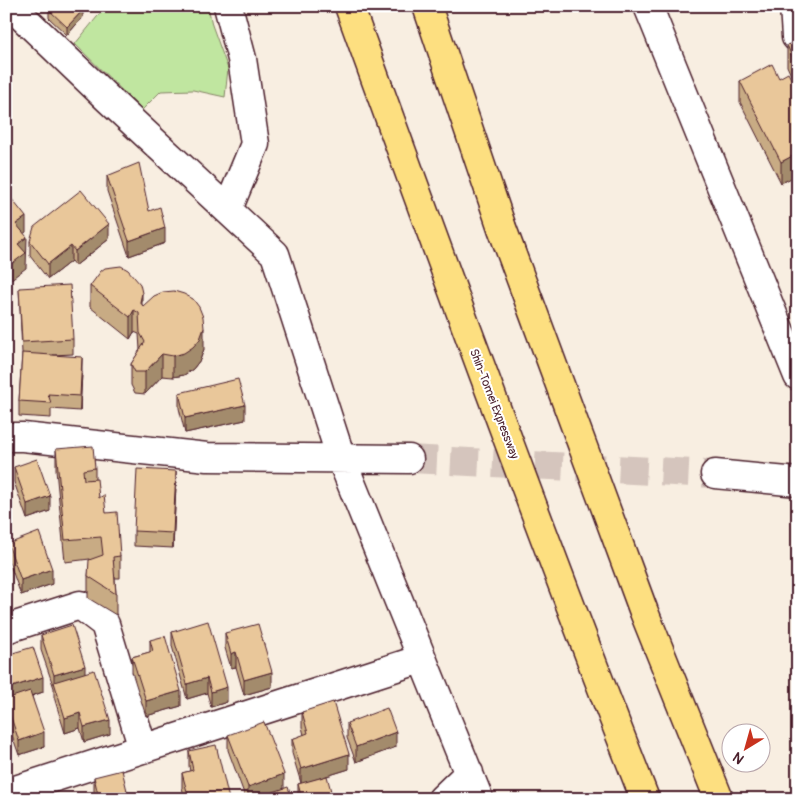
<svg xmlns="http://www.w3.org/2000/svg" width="804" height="805" font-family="Pangolin,sans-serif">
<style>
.green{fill:#c0e6a0;stroke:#858266}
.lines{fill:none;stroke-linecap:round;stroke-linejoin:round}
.minor-tunnel{stroke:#d5c5bd;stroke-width:28;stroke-dasharray:28 14;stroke-linecap:butt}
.minor-casing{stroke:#4a1f2b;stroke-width:31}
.highway-casing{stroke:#4a1f2b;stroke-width:31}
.minor{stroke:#fff;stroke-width:28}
.highway{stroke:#fddf80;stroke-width:28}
.wall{fill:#c8ab84;stroke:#4a1f2b}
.shaded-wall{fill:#a38b6c;stroke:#4a1f2b}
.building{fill:#e9c79a;stroke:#4a1f2b}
.labels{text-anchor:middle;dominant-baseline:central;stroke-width:4;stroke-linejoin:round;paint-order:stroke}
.street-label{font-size:12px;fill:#4a1f2b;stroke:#fff}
</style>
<rect width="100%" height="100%" fill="#f8eee1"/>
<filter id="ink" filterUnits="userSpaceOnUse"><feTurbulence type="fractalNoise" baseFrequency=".02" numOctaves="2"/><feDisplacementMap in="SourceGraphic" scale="10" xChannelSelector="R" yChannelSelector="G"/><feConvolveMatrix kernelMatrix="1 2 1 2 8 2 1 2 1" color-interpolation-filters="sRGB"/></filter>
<g filter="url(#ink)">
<path class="green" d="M106,6H208L212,25L228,69L225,97L193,90L161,91L142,110L75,44Z"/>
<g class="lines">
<path class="minor-tunnel" d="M409,459L715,474"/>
<g class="minor-casing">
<path id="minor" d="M11,6L108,99L275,254L341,458L479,799
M648,6L798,376
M794,6L796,37L798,36
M228,209L255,144L242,59L228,6
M6,437H23L207,457L409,459
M715,474L798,482
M6,629L80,605L105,624L143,749
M6,793L421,659
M442,799L469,773"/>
</g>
<g class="highway-casing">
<path id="highway" d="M349,6C445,272 542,536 645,799
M427,6L502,228L644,612L719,799"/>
</g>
<use href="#minor" class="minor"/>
<use href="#highway" class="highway"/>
</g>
<path class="wall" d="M84,6H95L91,12Z
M49,10L83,17L67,35L49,18Z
M798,41V91L787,66V45Z
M779,78L798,92L781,183L740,102V81Z
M107,176L165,243L129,256L107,191Z
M109,239L75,266L71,261L48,279L30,256V241Z
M90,286L142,305L204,349L200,360L193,369L184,375L173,377L162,376L145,394L135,393L131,385V364L140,350L139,334L134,332L130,339L90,307Z
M19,288L73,339V354L53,355L82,372L80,411L51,409V418L19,416V401L22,353Z
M179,393L245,420L185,433L179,408Z
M56,449L95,468V479L99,498L106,513L120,556V578H115L116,594V615L88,598V576L90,559L65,562L56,470Z
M14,467L50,511L27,519L14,482Z
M176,485L173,548L134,546V531Z
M8,544L52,584L21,595L8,559Z
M172,632L227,702L211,707L207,693L187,699L172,646Z
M225,633L272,687L244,695L236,667L231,668L225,648Z
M41,635L85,672L110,734L84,742L80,728L65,733L54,697V688L41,650Z
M150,640L181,706L146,716L132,672V657L150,652Z
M6,655L43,692L32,696L44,747L19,755L6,718Z
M302,712L349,769L323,777L333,799H298V784L301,783L292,753V739L304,735L302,727Z
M347,723L396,747L356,762L347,738Z
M228,735L284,788L292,799H246L228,750Z
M189,751L229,799H185L182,788V773L190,771L189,766Z
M94,777L129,799H96L94,792Z"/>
<path class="shaded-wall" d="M91,6H95L91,12Z
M83,10V17L67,35V27Z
M798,153V175L781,183V162Z
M26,217V232L16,239V224Z
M109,224V239L75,266V251Z
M165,228V243L129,256V241Z
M27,237L26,268L6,283V268L18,244Z
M71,246V261L48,279V264Z
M142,293V315L140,302Z
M134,310V332L130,339V317Z
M204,328V349L200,360L193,369L184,375L173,377V356Z
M162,354V376L145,394V372Z
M82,357V372L80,411V396Z
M245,405V420L185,433V418Z
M176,471V485L173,548V533Z
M50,496V511L27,519V504Z
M8,528V543L6,544V529Z
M52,569V584L21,595V580Z
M236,652V667L231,668V654Z
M85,666V681L54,684V675Z
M272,672V687L244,695V680Z
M43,677V692L7,704L6,689Z
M207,678V693L187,699V684Z
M227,687V702L211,707V692Z
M181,691V706L146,716V701Z
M80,713V728L65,733V718Z
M110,720V734L84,742V727Z
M44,732V747L19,755V741Z
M396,732V747L356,762V747Z
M349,754V769L301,784V769Z
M284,774V789L256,799H248V787Z"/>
<path class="building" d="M52,6H80L83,10L67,27L49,10Z
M798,41V70L787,45Z
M772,64L779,78L788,73L798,92V153L781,162L740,81Z
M139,163L149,211L160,207L165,228L129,241L107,176Z
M81,190L109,224L75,251L71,246L48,264L30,241L34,227Z
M7,193L26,217L16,224L27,237L18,244L26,253L6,268V194Z
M121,266L128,270L140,284L142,293L140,302L143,306L154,296L163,292L174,291L184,294L193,299L199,307L203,317L204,328L200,339L193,347L184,353L173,356L162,354L145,372H135L131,364L145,342L140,333L139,313L134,310L130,317L90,286L101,271L105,268Z
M70,285L73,339L22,342L19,288Z
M22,353L82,357L80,396L48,394L51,403L19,401Z
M238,379L245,405L185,418L179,393Z
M93,446L95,468L83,470L84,480L97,479L99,498L104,495L106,513L117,512L120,556L113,557L116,594L88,576L89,560L103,555L101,537L65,540L56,449Z
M37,459L50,496L27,504L14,467Z
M137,469L176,471L173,533L134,531Z
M39,532L52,569L21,580L8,544Z
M208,621L227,687L211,692L207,678L187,684L172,632Z
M258,624L272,672L244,680L236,652L231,654L225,633Z
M72,625L85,666L54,675L41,635Z
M165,636L181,691L146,701L132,657L153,651L150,640Z
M33,647L43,677L6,689V655Z
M94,670L110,720L84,727L80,713L65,718L54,682Z
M30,691L44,732L19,741L6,703V699Z
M333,702L349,754L301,769L292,739L308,733L302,712Z
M387,708L396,732L356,747L347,723Z
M264,722L284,774L248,787L228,735Z
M216,745L229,799H189L182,773L193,770L189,751Z
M122,770L129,799H99L94,777Z
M327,776L333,799H302L298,784Z
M288,787L292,799H253Z"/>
</g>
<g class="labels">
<g class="street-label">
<text transform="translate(494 404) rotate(69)">Shin-Tomei Expressway</text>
</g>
</g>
<rect width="804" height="805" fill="none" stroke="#fff" stroke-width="25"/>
<rect x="12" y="12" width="779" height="780" fill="none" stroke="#4a1f2b" stroke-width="2" filter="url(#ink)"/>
<g transform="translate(746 748) rotate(217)"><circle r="24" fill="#ffffff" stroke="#b7a5aa"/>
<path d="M0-4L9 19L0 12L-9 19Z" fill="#c8321e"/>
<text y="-8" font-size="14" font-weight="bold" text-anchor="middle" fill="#4a1f2b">N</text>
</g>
</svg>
